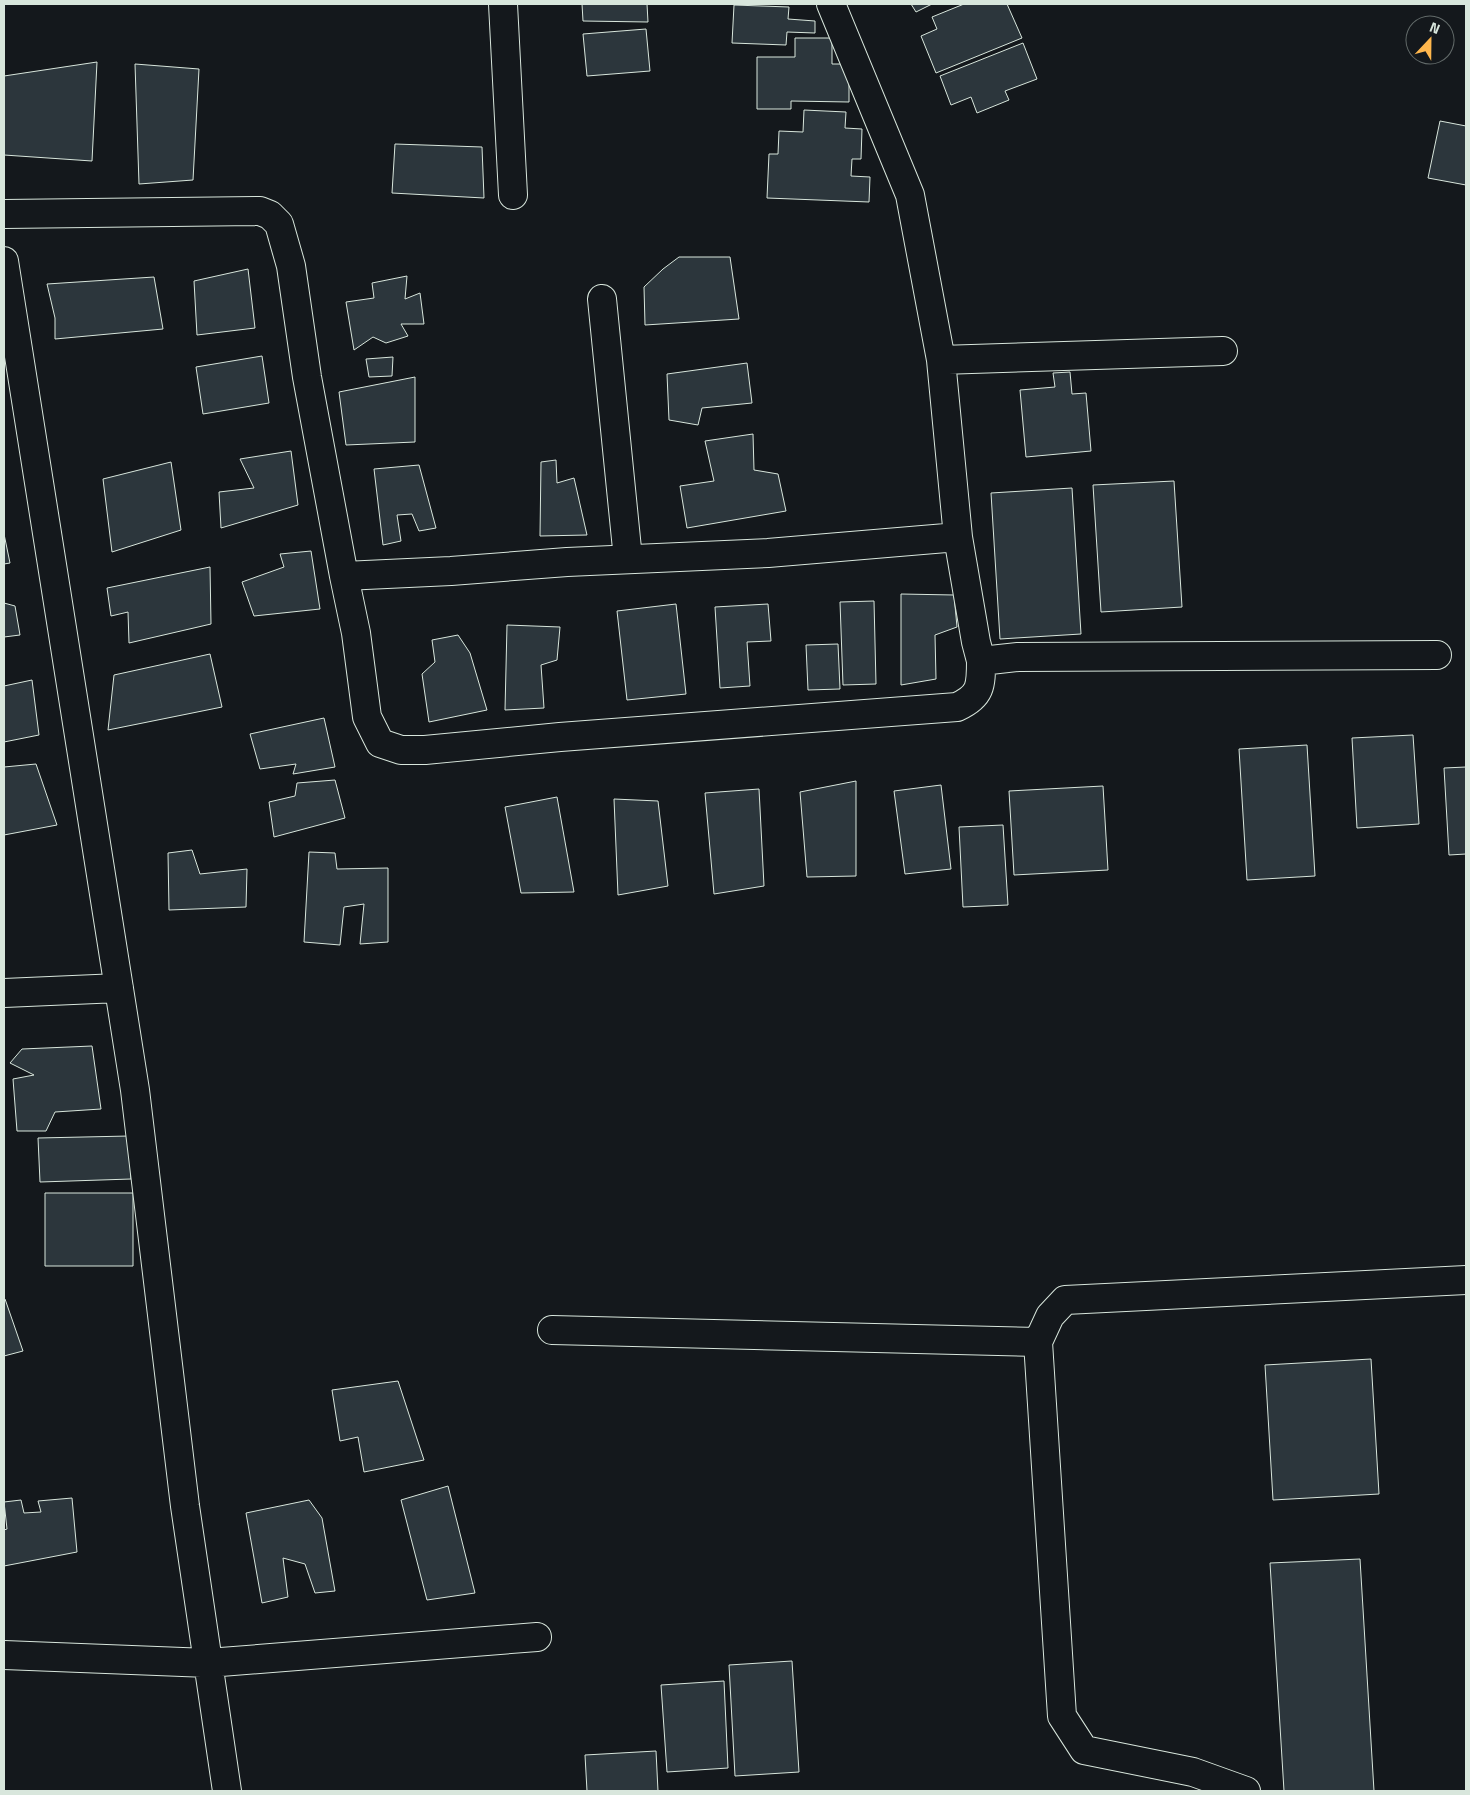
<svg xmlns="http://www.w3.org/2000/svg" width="1470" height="1795" font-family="'Titillium Web',sans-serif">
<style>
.building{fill:#2c363c;stroke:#d8e6dc}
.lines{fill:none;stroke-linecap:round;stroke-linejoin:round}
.minor-casing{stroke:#d8e6dc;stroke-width:30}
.minor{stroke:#14181c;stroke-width:28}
</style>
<rect width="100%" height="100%" fill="#14181c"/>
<path class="building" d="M582,4H647L648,22L583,21Z
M911,4H932L916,12Z
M964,4H1007L1022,38L936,73L921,36L937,29L932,17Z
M734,5L789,7L788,19L815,21V33L787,32L786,45L732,43Z
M646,29L650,71L587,76L583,34Z
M795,38H832V64H849V102L791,101V109H757V57H795Z
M1023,43L1037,79L1005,91L1009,100L977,113L971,97L951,105L940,76Z
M97,62L92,161L4,155V76Z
M135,64L199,69L193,180L139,184Z
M804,110L846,112L845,128L862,129L861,159H852L851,176L870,177L869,202L767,198L769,154H778L779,131L803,132Z
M1440,121L1466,126V185L1428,178Z
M395,144L482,147L484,198L392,193Z
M679,257H730L739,319L645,325L644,287L663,269Z
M248,269L255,328L197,335L194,281Z
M407,276L405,299L420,293L424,324H401L408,336L386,343L373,337L354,350L346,302L374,298L372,283Z
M154,277L163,329L55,339V318L47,284Z
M262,356L269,403L203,414L196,367Z
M393,357L392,376L369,377L366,359Z
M747,363L752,403L702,408L698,425L669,420L667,374Z
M1070,372L1072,394L1086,393L1091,451L1026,457L1020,390L1055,387L1053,373Z
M415,377V442L346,445L339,392Z
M753,434L754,470L778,474L786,511L687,528L680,486L714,481L705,441Z
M291,451L298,505L221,528L219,492L254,488L240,459Z
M556,460L557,483L574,478L587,535L540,536L541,462Z
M171,462L181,530L112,552L103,479Z
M419,465L436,528L419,531L412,514L397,515L401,541L383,545L374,469Z
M1174,481L1182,607L1101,612L1093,485Z
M1072,488L1081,634L1000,639L991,493Z
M4,534L10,563L4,564Z
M311,551L320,609L254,616L242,582L284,567L280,554Z
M210,567L211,624L129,643L128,612L111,616L107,588Z
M901,594L954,595L957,627L935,635L936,679L901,685Z
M874,601L876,684L843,685L840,602Z
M4,603L15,606L20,635L4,637Z
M676,604L686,694L627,700L617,611Z
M768,604L771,641L747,642L750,686L720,688L715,607Z
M507,625L560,627L557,660L541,665L544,708L505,710Z
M458,635L470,653L487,710L429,722L422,674L435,662L432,640Z
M838,644L840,689L808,690L806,645Z
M210,654L222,707L108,730L114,675Z
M32,680L39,735L4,742V686Z
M324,718L335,767L293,774L296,764L260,769L250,734Z
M1413,735L1419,824L1357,828L1352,738Z
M1307,745L1315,876L1247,880L1239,749Z
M36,764L57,825L4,835V767Z
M1466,767V854L1449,855L1444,768Z
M335,780L345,818L274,837L269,802L295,796L297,783Z
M856,781V876L807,877L800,792Z
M941,785L951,869L905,874L894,791Z
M1103,786L1108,870L1014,875L1009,791Z
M759,789L764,886L714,894L705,793Z
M557,797L574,892L521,893L505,807Z
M614,799L658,801L668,886L618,895Z
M1003,825L1008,905L963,907L959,827Z
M192,850L200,874L247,869L246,907L169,910L168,853Z
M309,852L335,853L337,869L388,868V942L360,944L364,904L344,907L340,945L304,942Z
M92,1046L101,1109L55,1112L46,1131H17L13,1079L34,1075L10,1063L22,1049Z
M129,1136L131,1179L40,1182L38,1138Z
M45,1193H133V1266H45Z
M5,1299L23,1351L4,1356V1300Z
M1371,1359L1379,1494L1273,1500L1265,1365Z
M398,1381L424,1460L364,1472L358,1437L340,1441L332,1390Z
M448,1486L475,1593L427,1600L401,1500Z
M72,1498L77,1552L4,1566V1530L7,1529L4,1502L21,1500L24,1513L41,1512L38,1501Z
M309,1500L322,1518L335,1591L315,1593L305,1564L283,1558L288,1597L262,1603L246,1513Z
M1360,1559L1374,1791H1284L1270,1563Z
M792,1661L799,1772L735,1776L729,1665Z
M724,1681L728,1768L667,1772L661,1685Z
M656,1751L658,1791H587L585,1755Z"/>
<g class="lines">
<g class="minor-casing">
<path id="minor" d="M503,4L513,195
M831,4L910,195L941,360L958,537L976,642L981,661L1018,657L1437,655
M4,214L260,211L270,215L279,224L291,266L307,377L344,576L451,571L567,562L768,553L958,537
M4,261L135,1090L185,1506L227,1791
M602,299L628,559
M941,360L1223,351
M344,576L356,633L367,717L380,743L401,750H425L560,737L957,707C981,696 981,686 981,661
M4,993L119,988
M552,1330L1038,1342
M4,1655L208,1663L537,1637
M1246,1791L1193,1772L1084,1750L1062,1716L1038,1342L1050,1316L1065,1300L1466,1280"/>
</g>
<use href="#minor" class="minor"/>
</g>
<rect width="1470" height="1795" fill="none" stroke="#d8e6dc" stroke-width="10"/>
<g transform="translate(1430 40) rotate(22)"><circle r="24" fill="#14181c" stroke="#626a69"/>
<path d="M0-4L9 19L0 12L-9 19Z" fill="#ffb74d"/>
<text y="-8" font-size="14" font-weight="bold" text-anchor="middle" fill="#d8e6dc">N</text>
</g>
</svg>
